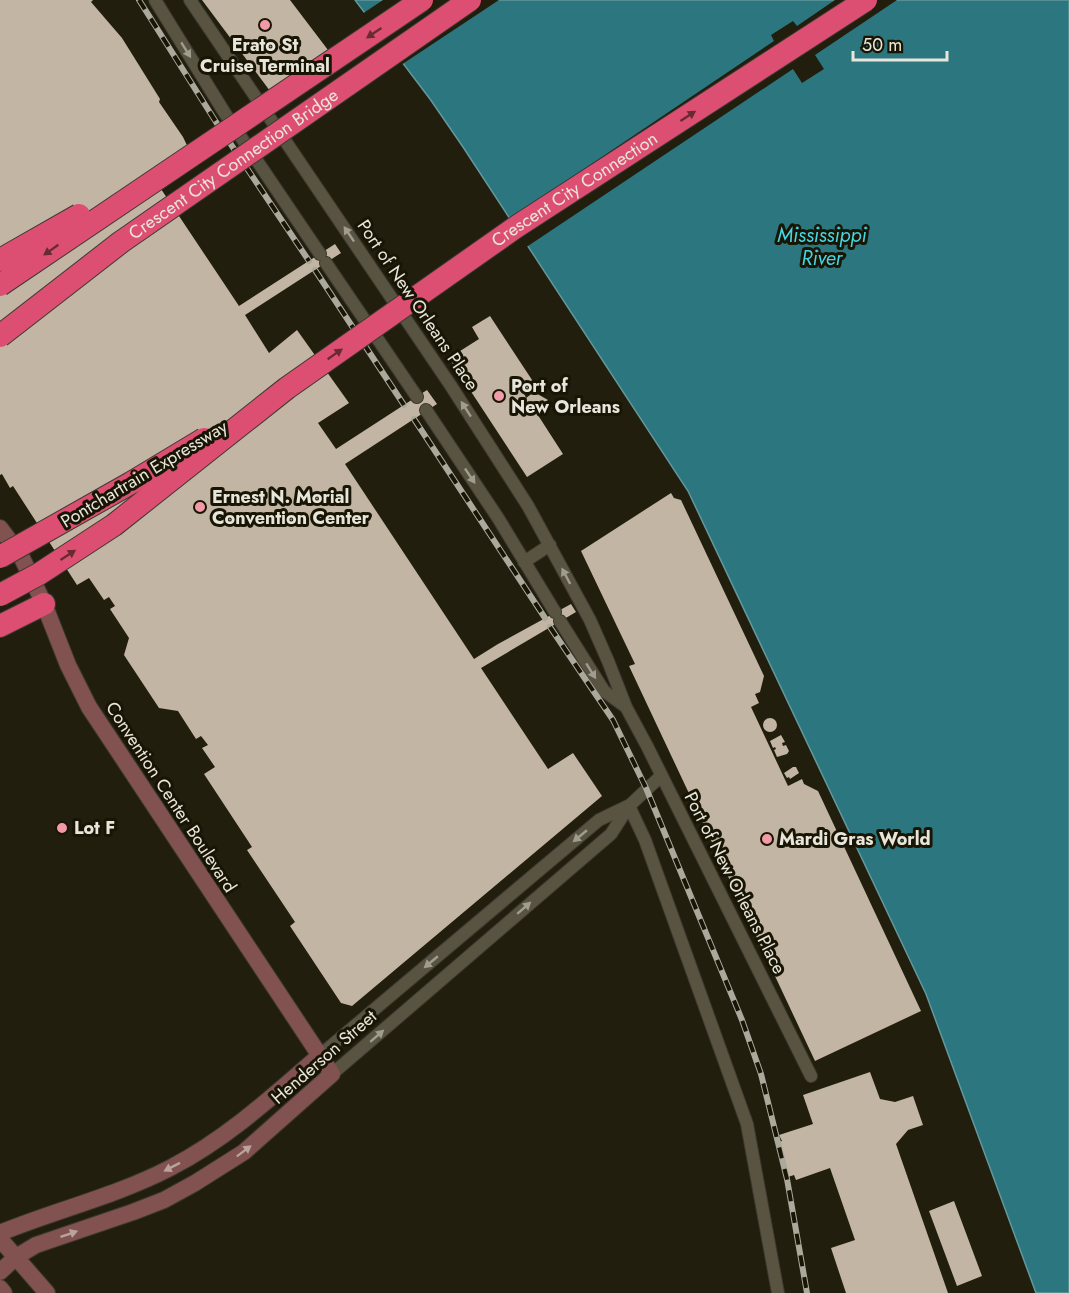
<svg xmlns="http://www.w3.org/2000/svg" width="1069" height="1293" font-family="Jost,sans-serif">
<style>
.water{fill:#2c767f;stroke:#64989b;stroke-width:1.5}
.pier{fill:#221e0e}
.building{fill:#c2b5a3}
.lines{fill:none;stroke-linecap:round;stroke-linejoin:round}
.street-casing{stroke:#3c3930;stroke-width:14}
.secondary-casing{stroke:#3c3930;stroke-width:18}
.highway-casing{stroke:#3c3930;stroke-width:24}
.street{stroke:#595442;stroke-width:12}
.secondary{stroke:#815250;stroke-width:16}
.highway{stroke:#dd4f72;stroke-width:22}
.rail-casing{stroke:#aba99c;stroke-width:6}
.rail{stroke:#191505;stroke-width:4;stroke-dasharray:11;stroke-linecap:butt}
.highway-bridge-casing{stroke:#3c3930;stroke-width:24;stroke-linecap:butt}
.highway-bridge{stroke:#dd4f72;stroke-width:22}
.oneway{fill:#672c31}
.oneway2{fill:#a09d8e}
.oneway3{fill:#baa39c}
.poi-dot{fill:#f39aa9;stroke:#191505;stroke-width:2}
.labels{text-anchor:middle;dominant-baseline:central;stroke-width:6;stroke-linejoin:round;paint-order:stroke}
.poi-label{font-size:18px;font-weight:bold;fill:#e8e6db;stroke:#191505;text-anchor:start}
.street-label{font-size:18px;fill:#e8e6db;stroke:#191505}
.water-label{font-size:20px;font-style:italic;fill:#45d6e6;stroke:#191505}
</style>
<rect width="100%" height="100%" fill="#221e0e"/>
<path class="water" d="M355,0H1069V1293H1036L926,994L688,491L463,147L430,99Z"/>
<path class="pier" d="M383,0H499L401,65L362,14Z
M835,0H897L815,55L824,69L802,83L793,69L525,248L507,221L774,41L771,35L793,21L797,26Z"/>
<path class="building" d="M0,0H93L91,2L122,38L160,99L159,102L183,137L195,162L159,186L239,306L335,244L341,253L245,315L269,353L297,330L349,403L318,423L336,449L427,390L437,404L345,464L474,659L498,644L571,604L576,612L481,668L548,769L573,753L602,796L352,1006L341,1003L290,926L295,922L247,850L252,847L204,774L215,767L202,748L208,745L201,736L196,739L178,711L159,708L124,655L129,638L110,609L115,606L109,597L104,600L89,578L77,585L13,486L10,488L2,474L0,475Z
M202,0H290L328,50L270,91Z
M490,316L536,386L524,393L526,398L534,392L548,400L534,409L563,454L527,477L449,358L479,339L472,327Z
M671,493L674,498L681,500L764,676L760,692L755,694L759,703L751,707L788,786L802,779L804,784L818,791L921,1011L815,1061L629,666L635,664L581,551Z
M763 725a7 7 0 1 1 14 0a7 7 0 1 1-14 0Z
M781,735L785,742L782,743L783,746L786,745L789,751L787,754L777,757L774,750L776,749L775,747L773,748L770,741Z
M793,767H796L799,773L790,779L789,777L787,778L784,773Z
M870,1072L880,1099L895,1102L913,1096L923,1125L908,1130L896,1144L948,1293H846L831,1248L855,1240L830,1168L796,1180L794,1175L788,1177L776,1143L782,1141L779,1135L813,1124L803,1095Z
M954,1201L982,1276L957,1286L929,1211Z"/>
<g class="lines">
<g class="street-casing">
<path id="street" d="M155,0L226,115L320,254
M190,0L451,386L528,506L590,620L608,661L626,707L604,691L560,621
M326,263L417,397
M426,410L498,518L555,612
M524,562L550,545
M626,707L647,746L811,1076
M629,806L645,840L747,1124L778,1293
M319,1056L599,820L628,806
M332,1074L611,834L629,806L661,776"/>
</g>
<g class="secondary-casing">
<path id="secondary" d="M0,528L21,556L44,604L68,665L89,707L332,1074L244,1152L195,1183L164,1200L133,1212L36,1245L16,1257L0,1272
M0,1233C56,1210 116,1196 170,1168C226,1139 272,1097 319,1056
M0,1239L47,1293
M0,1288L4,1293"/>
</g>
<g class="highway-casing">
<path id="highway" d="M0,626L44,604"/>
</g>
<use href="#street" class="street"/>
<use href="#secondary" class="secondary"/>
<use href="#highway" class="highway"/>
<g class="rail-casing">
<path id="rail" d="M139,0L216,122L309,261
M315,270L404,405
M414,419L545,618
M550,627L613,720L646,788L742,1020L761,1074L787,1179L807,1293"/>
</g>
<use href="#rail" class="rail"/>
<g class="highway-bridge-casing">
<g id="highway-bridge">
<path d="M0,260L79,215"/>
<path d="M0,285L422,0"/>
<path id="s1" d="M0,336L121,242L470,0"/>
<path d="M0,557L131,483L204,439"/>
<path id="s2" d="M0,595L39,574L114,525L287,388L516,227L866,0"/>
</g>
</g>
<use href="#highway-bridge" class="highway-bridge"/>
</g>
<defs><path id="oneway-solid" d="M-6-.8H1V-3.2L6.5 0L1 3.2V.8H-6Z" transform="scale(1.5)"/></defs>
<g class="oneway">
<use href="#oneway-solid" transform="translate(374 33) rotate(146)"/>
<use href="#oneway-solid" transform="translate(688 116) rotate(-33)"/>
<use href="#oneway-solid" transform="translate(51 250) rotate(145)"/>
<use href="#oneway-solid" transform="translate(335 354) rotate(-35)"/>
<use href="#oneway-solid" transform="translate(68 555) rotate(-33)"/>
</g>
<g class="oneway2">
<use href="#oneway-solid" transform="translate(186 50) rotate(58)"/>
<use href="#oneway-solid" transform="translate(349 234) rotate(-124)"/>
<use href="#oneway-solid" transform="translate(466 409) rotate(-123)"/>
<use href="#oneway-solid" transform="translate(470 476) rotate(56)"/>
<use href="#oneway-solid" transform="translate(566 576) rotate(-118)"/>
<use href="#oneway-solid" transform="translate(591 671) rotate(58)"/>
<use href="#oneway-solid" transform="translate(580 836) rotate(140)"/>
<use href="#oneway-solid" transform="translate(524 908) rotate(-41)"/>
<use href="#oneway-solid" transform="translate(431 962) rotate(140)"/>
<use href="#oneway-solid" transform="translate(377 1036) rotate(-41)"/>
</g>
<g class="oneway3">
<use href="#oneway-solid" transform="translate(244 1151) rotate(-37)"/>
<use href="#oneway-solid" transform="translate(172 1167) rotate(153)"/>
<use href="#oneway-solid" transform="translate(69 1234) rotate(-19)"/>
</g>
<g class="poi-dot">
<circle cx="265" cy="25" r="6"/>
<circle cx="499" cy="396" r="6"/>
<circle cx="200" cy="507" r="6"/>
<circle cx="62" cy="828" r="6"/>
<circle cx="767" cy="839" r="6"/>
</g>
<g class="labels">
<g class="poi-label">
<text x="265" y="45" text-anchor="middle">Erato St<tspan x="265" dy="21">Cruise Terminal</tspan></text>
<text x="511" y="386">Port of<tspan x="511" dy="21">New Orleans</tspan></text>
<text x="212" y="497">Ernest N. Morial<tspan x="212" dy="21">Convention Center</tspan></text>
<text x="74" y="828">Lot F</text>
<text x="779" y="839">Mardi Gras World</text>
</g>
<g class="street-label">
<text stroke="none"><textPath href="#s1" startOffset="290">Crescent City Connection Bridge</textPath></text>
<text stroke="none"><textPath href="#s2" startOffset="704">Crescent City Connection</textPath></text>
<text transform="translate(418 305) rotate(56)">Port of New Orleans Place</text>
<text transform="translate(144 474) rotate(-31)">Pontchartrain Expressway</text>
<text transform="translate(171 797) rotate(57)">Convention Center Boulevard</text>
<text transform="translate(735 883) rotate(63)">Port of New Orleans Place</text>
<text transform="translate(324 1057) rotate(-41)">Henderson Street</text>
</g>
<g class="water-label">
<text x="822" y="235">Mississippi<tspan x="822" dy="23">River</tspan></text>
</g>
</g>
<path d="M853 51v9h94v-9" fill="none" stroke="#e8e6db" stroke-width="3"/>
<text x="862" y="51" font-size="18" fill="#e8e6db" stroke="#191505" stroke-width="4.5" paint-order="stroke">50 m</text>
</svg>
